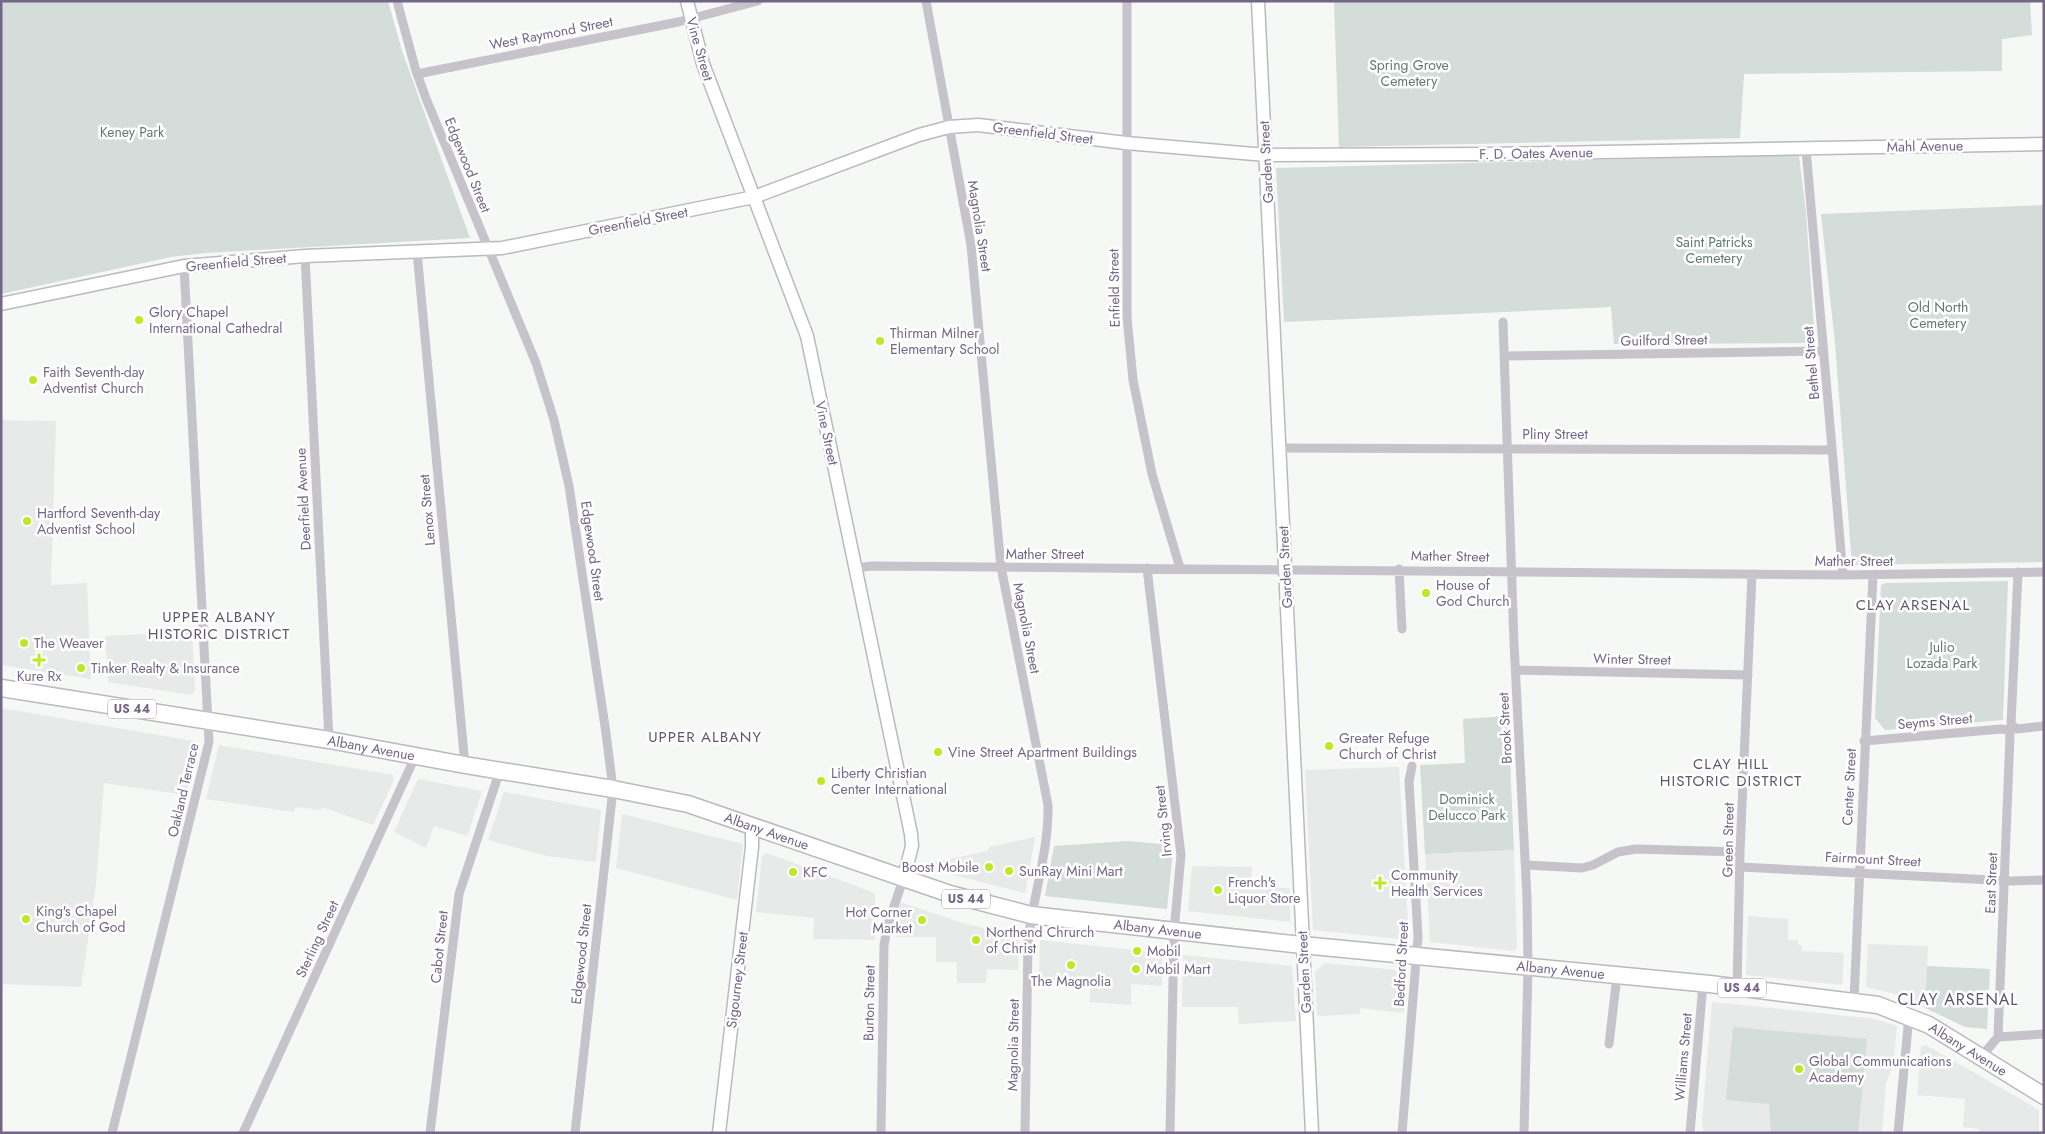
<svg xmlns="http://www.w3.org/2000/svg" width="2045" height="1134" font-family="Jost,sans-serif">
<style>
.built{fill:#e8e9e9}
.green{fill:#d4ddda}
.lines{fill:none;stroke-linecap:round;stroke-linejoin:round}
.secondary-casing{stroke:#bcb8c2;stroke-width:15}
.highway-casing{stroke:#bbb8bf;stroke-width:19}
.street{stroke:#c7c3cb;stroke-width:9}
.secondary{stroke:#fff;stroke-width:12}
.highway{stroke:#fff;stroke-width:16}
.poi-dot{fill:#bee726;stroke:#fff;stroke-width:2}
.labels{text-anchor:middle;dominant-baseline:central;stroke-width:5;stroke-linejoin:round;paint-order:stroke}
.shield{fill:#fff;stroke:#9e94ab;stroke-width:1}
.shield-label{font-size:12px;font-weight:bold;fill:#746687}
.street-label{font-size:14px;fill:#746687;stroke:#fff}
.park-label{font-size:14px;fill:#627974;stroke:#fff}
.poi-label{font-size:14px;fill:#746687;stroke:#fff;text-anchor:start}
.neighbourhood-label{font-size:15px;letter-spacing:1px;fill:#5f556c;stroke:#fff}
.quarter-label{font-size:16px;letter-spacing:1px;fill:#5f556c;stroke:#fff}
</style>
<rect width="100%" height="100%" fill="#f5f8f5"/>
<path class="built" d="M1,420L56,421L51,585L87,583L91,679L1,665Z
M192,632L195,690L192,695L108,682L105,636Z
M1,708L199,742L186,795L104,783L96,884L81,987L1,984Z
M219,745L393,775L394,780L373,825L322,807L321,810L296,807L293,812L206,799Z
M1399,767L1409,940L1313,930L1305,770Z
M418,779L482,791L467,836L434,826L426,848L394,832Z
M504,792L601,810L596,862L547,856L488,840Z
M622,814L743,844L737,900L616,868Z
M1035,837L1025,893L953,875L935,869L930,863L988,851L989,847Z
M1514,850L1517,948L1514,951L1430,942L1425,854Z
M767,853L875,893V940L813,939L814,918L756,912L762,856Z
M1192,866L1252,867L1251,887L1290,888V922L1188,911Z
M900,902L966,924L1019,936L1018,970L987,969L986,983H957V962H936V937H895L896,905Z
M1748,916L1788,919V940H1798V945L1802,946V951L1844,953L1842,985L1746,975Z
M1040,940L1162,953V986L1131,984V1005L1090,1002V987L1039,982Z
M1868,944L1928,946L1925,1008L1899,995L1866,987Z
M1183,955L1292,966L1296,1021L1239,1024L1238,1007H1182Z
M1325,963L1407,971L1404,1013L1360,1008V1014L1317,1016L1315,972Z
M1712,1002L1876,1019L1897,1026L1893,1067L1886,1083L1882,1133H1704L1702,1122Z
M1926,1045L2039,1110V1133H1979V1129L1963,1127L1965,1099L1917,1095L1921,1047Z"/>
<path class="green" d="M1,1H388L402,51L470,238L205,253L171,257L1,294Z
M1334,1H2030L2032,35L2002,39V71L1744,74L1740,138L1339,147Z
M1785,155L1799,156L1806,212L1815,343L1614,344L1611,307L1284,322L1276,168Z
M2044,205V562L1852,565L1835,343L1821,214Z
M2008,581L2003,720L1885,730L1875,718L1881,585L1886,583Z
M1508,716L1514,850L1425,854L1420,765L1465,763L1463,719Z
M1128,841L1171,845L1172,860L1167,909L1045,896L1054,846Z
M1927,966L1990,969L1987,1029L1965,1027L1925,1008Z
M1733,1027L1867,1039L1858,1133H1771L1769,1104L1726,1100Z"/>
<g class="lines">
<g class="secondary-casing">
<path id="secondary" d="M687,1L703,64L807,336L911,834L912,846L904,877
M1258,1L1312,1133
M1,304L184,266L305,256L502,248L754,197L919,135L949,127L978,125L1126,143L1266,155L1491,154L2044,144
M719,1133L752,847V826"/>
</g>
<g class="highway-casing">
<g id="highway">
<path id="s1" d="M1,688L329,740L465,765L613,789L688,804L950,894L1031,915L1302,945L1710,984L1878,1005L1929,1025L2044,1096"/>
</g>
</g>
<path class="street" d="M397,1L416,71L427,101L536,363L554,420L569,486L606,733L613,789L575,1133
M926,1L971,245L1001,567L1048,805C1049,851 1033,896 1028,942L1025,1133
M1127,1V317L1133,380L1152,474L1180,568
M417,74L678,22L758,1
M1806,149L1843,575
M417,252L465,765
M305,256L329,740
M1503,322L1514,643L1527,898L1528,967L1524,1133
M1505,356L1823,351
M1278,448L1832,450
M855,568L872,566L1843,575L2044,572
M1147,568L1181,855L1174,931L1170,1133
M1399,569L1402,629
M2018,572L2011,724L2017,729L2044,726
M1516,670L1748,675
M1864,741L2001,729L2008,730L2010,735L1998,1037
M1526,865L1582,868L1593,865L1618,852L1636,849L1740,852
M1740,867L2012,881L2044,880
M1737,988L1740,852L1752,574
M1854,1000L1873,575
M1609,1044L1617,976
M1981,1057L1998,1037L2044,1034
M112,1133L209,742L184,266
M243,1133L415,757
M430,1133L459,894L500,770
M881,1133L884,946L887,927L904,877
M1402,1133L1418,937L1409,781L1412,766
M1690,1133L1703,984
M1898,1133L1909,1016"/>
<use href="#secondary" class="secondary"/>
<use href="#highway" class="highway"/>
</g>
<g class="poi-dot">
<circle cx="139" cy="320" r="5"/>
<circle cx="880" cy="341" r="5"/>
<circle cx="33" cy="380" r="5"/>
<circle cx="27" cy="521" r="5"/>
<circle cx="1426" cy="593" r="5"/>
<circle cx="24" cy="643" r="5"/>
<path d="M36.5 652.5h5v5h5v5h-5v5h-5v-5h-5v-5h5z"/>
<circle cx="81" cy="668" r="5"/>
<circle cx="1329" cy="746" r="5"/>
<circle cx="938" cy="752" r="5"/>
<circle cx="821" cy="781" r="5"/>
<circle cx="989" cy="867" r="5"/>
<circle cx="1009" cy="871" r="5"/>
<circle cx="793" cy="872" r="5"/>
<path d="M1377.5 875.5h5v5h5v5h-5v5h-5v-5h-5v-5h5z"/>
<circle cx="1218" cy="890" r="5"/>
<circle cx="26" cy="919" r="5"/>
<circle cx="922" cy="920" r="5"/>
<circle cx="976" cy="940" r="5"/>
<circle cx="1137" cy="951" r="5"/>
<circle cx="1071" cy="965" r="5"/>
<circle cx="1136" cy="969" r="5"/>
<circle cx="1799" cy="1069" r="5"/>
</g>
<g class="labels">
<g class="shield">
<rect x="108" y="699.5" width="48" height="19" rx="4"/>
<rect x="942" y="889.5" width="48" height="19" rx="4"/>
<rect x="1718" y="978.5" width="48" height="19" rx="4"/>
</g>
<g class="shield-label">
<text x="132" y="709">US 44</text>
<text x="966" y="899">US 44</text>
<text x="1742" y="988">US 44</text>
</g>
<g class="street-label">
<text transform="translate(551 33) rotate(-11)">West Raymond Street</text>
<text transform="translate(700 49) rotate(74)">Vine Street</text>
<text transform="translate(1043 133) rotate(7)">Greenfield Street</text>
<text transform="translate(1925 146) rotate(-1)">Mahl Avenue</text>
<text transform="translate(1536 153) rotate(-1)">F. D. Oates Avenue</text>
<text transform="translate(1266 162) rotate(-93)">Garden Street</text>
<text transform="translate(468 165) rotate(68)">Edgewood Street</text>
<text transform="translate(638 221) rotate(-11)">Greenfield Street</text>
<text transform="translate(980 226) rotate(81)">Magnolia Street</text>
<text transform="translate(236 262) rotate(-5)">Greenfield Street</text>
<text transform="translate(1114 288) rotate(-91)">Enfield Street</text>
<text transform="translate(1664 340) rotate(-1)">Guilford Street</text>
<text transform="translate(1811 363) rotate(-95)">Bethel Street</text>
<text transform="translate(827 433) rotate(78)">Vine Street</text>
<text x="1555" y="434">Pliny Street</text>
<text transform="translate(303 499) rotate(-93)">Deerfield Avenue</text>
<text transform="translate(427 510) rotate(-95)">Lenox Street</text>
<text transform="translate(593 551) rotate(82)">Edgewood Street</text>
<text x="1045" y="554">Mather Street</text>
<text transform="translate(1450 556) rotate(1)">Mather Street</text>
<text x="1854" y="561">Mather Street</text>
<text transform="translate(1285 567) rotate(-93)">Garden Street</text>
<text transform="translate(1027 628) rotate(79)">Magnolia Street</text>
<text transform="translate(1632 659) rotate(1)">Winter Street</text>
<text transform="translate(1935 721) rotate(-5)">Seyms Street</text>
<text transform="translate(1505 728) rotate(-93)">Brook Street</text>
<text stroke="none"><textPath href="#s1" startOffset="375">Albany Avenue</textPath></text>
<text transform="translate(1849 787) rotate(-87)">Center Street</text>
<text transform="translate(183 790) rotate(-77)">Oakland Terrace</text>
<text transform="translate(1163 821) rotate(-96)">Irving Street</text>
<text stroke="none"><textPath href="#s1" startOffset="780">Albany Avenue</textPath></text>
<text transform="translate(1728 840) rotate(-89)">Green Street</text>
<text transform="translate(1873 859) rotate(3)">Fairmount Street</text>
<text transform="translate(1991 883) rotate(-88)">East Street</text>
<text stroke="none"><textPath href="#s1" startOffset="1185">Albany Avenue</textPath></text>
<text transform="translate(317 939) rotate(-65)">Sterling Street</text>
<text transform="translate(439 947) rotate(-84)">Cabot Street</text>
<text transform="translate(581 954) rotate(-84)">Edgewood Street</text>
<text transform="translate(1401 964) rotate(-87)">Bedford Street</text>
<text stroke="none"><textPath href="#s1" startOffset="1590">Albany Avenue</textPath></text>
<text transform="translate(1304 972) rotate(-93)">Garden Street</text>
<text transform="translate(737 980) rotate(-83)">Sigourney Street</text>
<text transform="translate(869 1003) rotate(-89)">Burton Street</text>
<text transform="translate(1013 1045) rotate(-89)">Magnolia Street</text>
<text stroke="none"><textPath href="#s1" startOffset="2010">Albany Avenue</textPath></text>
<text transform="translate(1683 1057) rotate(-85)">Williams Street</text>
</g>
<g class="park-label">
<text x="1409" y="65">Spring Grove<tspan x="1409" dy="16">Cemetery</tspan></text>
<text x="132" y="132">Keney Park</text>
<text x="1714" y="242">Saint Patricks<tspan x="1714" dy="16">Cemetery</tspan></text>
<text x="1938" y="307">Old North<tspan x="1938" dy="16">Cemetery</tspan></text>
<text x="1942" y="647">Julio<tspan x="1942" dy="16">Lozada Park</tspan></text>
<text x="1467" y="799">Dominick<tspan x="1467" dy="16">Delucco Park</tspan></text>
</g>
<g class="poi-label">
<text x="149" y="312">Glory Chapel<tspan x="149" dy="16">International Cathedral</tspan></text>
<text x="890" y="333">Thirman Milner<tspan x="890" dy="16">Elementary School</tspan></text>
<text x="43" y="372">Faith Seventh-day<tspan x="43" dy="16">Adventist Church</tspan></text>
<text x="37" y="513">Hartford Seventh-day<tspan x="37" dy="16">Adventist School</tspan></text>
<text x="1436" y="585">House of<tspan x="1436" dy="16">God Church</tspan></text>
<text x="34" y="643">The Weaver</text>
<text x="91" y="668">Tinker Realty &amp; Insurance</text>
<text x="39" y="676" text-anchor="middle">Kure Rx</text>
<text x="1339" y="738">Greater Refuge<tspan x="1339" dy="16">Church of Christ</tspan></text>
<text x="948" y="752">Vine Street Apartment Buildings</text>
<text x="831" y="773">Liberty Christian<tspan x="831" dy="16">Center International</tspan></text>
<text x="979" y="867" text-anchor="end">Boost Mobile</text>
<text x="1019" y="871">SunRay Mini Mart</text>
<text x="803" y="872">KFC</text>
<text x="1391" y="875">Community<tspan x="1391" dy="16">Health Services</tspan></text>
<text x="1228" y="882">French's<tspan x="1228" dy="16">Liquor Store</tspan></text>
<text x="36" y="911">King's Chapel<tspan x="36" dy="16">Church of God</tspan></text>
<text x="912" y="912" text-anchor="end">Hot Corner<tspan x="912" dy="16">Market</tspan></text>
<text x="986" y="932">Northend Chrurch<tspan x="986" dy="16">of Christ</tspan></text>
<text x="1147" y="951">Mobil</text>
<text x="1146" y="969">Mobil Mart</text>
<text x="1071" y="981" text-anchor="middle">The Magnolia</text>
<text x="1809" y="1061">Global Communications<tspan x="1809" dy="16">Academy</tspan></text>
</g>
<g class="neighbourhood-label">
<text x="1913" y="605">CLAY ARSENAL</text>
<text x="219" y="617">UPPER ALBANY<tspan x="219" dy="17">HISTORIC DISTRICT</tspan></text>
<text x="705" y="737">UPPER ALBANY</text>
<text x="1731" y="764">CLAY HILL<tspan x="1731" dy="17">HISTORIC DISTRICT</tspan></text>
</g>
<g class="quarter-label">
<text x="1958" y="999">CLAY ARSENAL</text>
</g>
</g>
<rect width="2045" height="1134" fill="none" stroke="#746687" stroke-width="5"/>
</svg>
